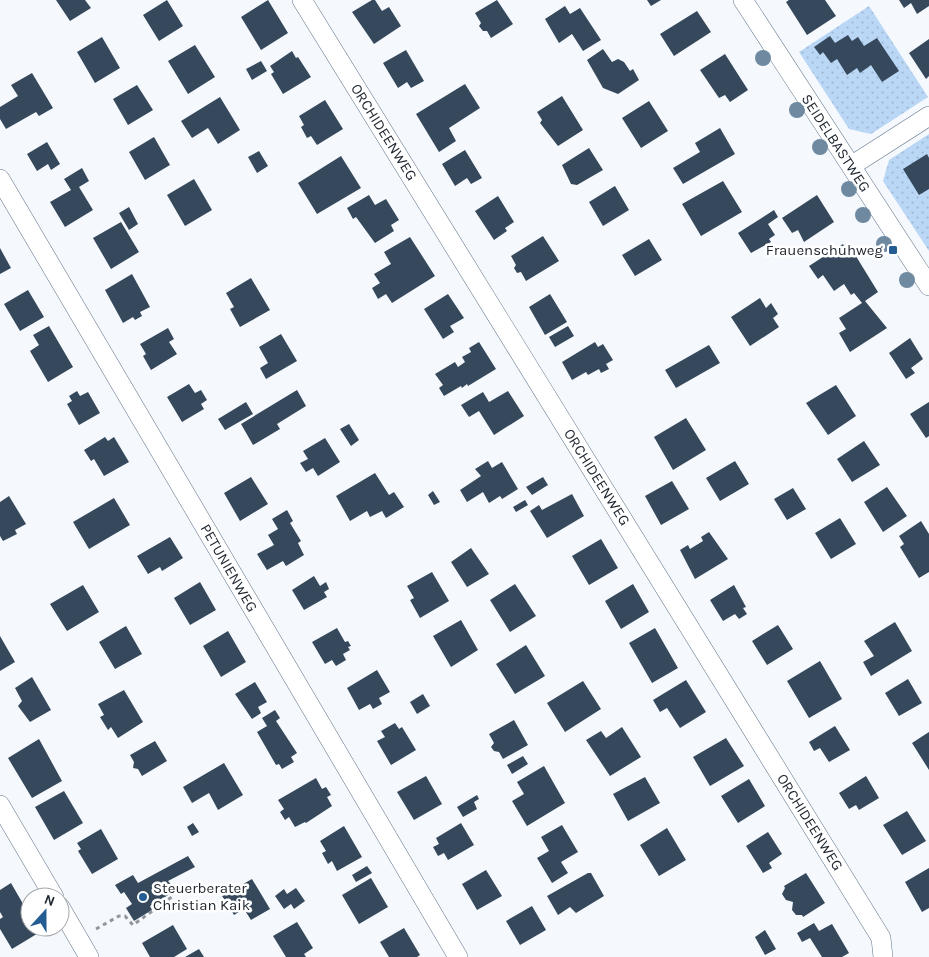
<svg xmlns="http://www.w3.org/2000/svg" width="929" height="957" font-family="Karla,sans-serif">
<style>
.garden{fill:url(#garden-dots)}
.building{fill:#36485b}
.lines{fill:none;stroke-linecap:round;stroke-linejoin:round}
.minor-casing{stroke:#607387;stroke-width:20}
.path{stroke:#91969d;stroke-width:3;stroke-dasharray:4 4;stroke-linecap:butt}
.minor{stroke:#fff;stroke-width:19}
.tree{fill:#6e89a0}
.poi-dot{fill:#235d94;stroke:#fff;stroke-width:2}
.labels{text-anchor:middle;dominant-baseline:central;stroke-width:5;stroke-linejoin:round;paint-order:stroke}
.street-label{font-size:15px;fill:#1d252e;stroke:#fff}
.poi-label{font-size:15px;fill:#1d252e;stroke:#fff;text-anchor:end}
</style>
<defs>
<pattern id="garden-dots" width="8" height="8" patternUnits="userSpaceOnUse" patternTransform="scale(1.25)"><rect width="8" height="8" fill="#bad7f6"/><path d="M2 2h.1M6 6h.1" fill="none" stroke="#9fb8d3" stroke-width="1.8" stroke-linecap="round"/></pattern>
</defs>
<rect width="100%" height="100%" fill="#f5f9fe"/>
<path class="garden" d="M869,6L928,97L871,134L849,129L799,52Z
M929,134V251L883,181L889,160Z"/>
<path class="building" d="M56,0H85L91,8L70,21Z
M167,0L183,26L159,41L143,15Z
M268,0L288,33L261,50L241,17Z
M372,0H375L382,11L389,7L401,26L374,44L352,12Z
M497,0L513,24L491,38L487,31H483L479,26L481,23L475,13Z
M647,0H661L651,6Z
M789,0H825L836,16L807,35L786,2Z
M899,0H929V6L917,14L911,3L904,8Z
M565,6L570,14L580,8L601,40L583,51L572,34L559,43L545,19Z
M697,11L711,32L674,56L660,34Z
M848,35L852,41L858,37L864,46L877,38L899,71L882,82L871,65L860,73L857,68L847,75L837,59L831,63L823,52L820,55L814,47L830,36L835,43Z
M102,37L120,68L95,83L77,52Z
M929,39V76L926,79L909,53Z
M195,45L215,77L188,94L168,61Z
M603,49L612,62L618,59L624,62L630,71L633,69L639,80L618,94L603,88L587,60Z
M406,50L424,81L411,88L407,82L398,88L383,63Z
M292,51L296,58L298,57L311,77L283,94L271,74L274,72L270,66Z
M725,54L748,90L730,102L725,95L719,98L700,70Z
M261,61L267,71L252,80L246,69Z
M32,73L53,108L39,116L36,112L6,129L0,119V107L18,96L11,85Z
M465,84L480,108L449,128L456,141L439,152L416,114Z
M137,85L153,110L128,125L113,99Z
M562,96L583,130L558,146L540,123L542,120L537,112Z
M220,97L240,130L218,144L208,128L192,138L181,121Z
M325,100L343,129L317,145L311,136L307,138L301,127L304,125L299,116Z
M649,101L668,131L641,148L622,118Z
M720,128L735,154L683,184L673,168L700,152L695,143Z
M154,137L170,165L145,180L129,152Z
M47,142L60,164L51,170L48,164L37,171L27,154Z
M589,148L603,170L577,185L571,184L562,165Z
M465,150L482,178L471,184L467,178L455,186L442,164Z
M259,151L268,166L257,173L248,157Z
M927,154L929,158V189L919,195L903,169Z
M341,156L361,188L317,214L298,183Z
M82,168L89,181L79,187L93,210L65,227L50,202L71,190L64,179Z
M194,179L212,210L185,226L167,195Z
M723,181L742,212L701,236L682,204Z
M615,186L629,210L603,226L589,202Z
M369,195L375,205L386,199L399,220L391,225L394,231L375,243L356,217L353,219L347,208Z
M817,195L834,222L804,242L798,230L792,233L782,218Z
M498,196L514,222L505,228L507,231L494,240L475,211Z
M129,207L138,224L129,230L119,213Z
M774,210L778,217L768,224L775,235L769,239L771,242L751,253L738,233Z
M121,222L139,252L111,269L93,238Z
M543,236L559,261L526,281L521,272L517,273L514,268L516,265L511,256Z
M410,237L435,276L392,303L386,294L378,299L372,288L380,283L374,274L391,264L384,252Z
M649,239L662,260L635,276L622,255Z
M843,244L850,255L854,253L878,292L865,301L887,328L850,352L839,333L846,329L839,318L862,303L854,293L851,295L844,284L834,291L823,275L818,279L809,266Z
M0,248L11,268L0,274Z
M132,274L150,307L140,312L142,316L135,320L133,317L123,323L105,290Z
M251,278L270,310L240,327L230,309L234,307L226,293Z
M28,290L44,317L20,331L4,304Z
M448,294L464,318L450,326L454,332L443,339L424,309Z
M550,294L567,322L545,335L529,307Z
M760,298L766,308L771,303L778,314L773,318L779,327L750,346L731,317Z
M49,326L73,367L48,382L30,351L39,345L33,335Z
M568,326L574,336L555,347L549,337Z
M168,328L174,339L169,342L177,354L151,370L143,356L146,354L140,344Z
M281,334L297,361L266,379L260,368L268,363L259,347Z
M910,338L923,359L911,368L915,373L906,379L889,353Z
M479,342L496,369L468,386L467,384L462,388L461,386L444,396L439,388L443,385L435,374L455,362L458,367L465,362L462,357L471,352L469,348Z
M595,342L598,347L603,344L613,360L606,364L609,369L601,373L599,369L588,375L586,372L572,380L562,362Z
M709,345L720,363L676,388L665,370Z
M189,384L195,393L201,390L207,400L201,404L204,409L182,422L167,397Z
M836,385L856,416L828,435L806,403Z
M297,390L306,406L277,424L280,429L253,445L241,424Z
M77,391L80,396L88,392L100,413L79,425L67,404L72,401L69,396Z
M508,391L524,416L494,435L479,411L469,417L461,405L483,392L489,402Z
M246,402L253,414L225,430L218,419Z
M929,402V436L926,438L910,414Z
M686,418L706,450L673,470L654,437Z
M349,424L359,440L351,446L340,429Z
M105,437L108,441L114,437L129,462L104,476L94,459L91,461L84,450Z
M325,438L340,462L318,476L313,468L306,472L300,463L308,459L303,451Z
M864,441L880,465L852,482L837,459Z
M488,461L492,468L502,462L518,489L502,499L500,496L489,503L483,492L467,502L460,490L481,476L475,469Z
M735,461L749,484L720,501L706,478Z
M375,473L389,495L394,492L404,507L386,518L382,511L370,517L367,511L350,521L336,496Z
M251,477L268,504L240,521L224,493Z
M543,477L548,485L532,495L526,487Z
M672,481L689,509L661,525L645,496Z
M887,487L907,516L883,532L864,502Z
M793,488L806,509L787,520L774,499Z
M433,491L440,502L434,505L428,495Z
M572,494L584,516L547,538L530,511L539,505L542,510Z
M9,496L26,524L15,530L17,534L3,541L0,536V502Z
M114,498L130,525L89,549L73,522Z
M525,500L528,505L516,512L513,507Z
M287,510L293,521L290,523L301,541L298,543L304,555L286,566L283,561L267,570L257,554L274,545L268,535L278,529L272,519Z
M840,518L856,544L831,559L815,533Z
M921,521L929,534V572L919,578L900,547L904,544L899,536Z
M709,532L728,559L695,579L680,550L688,545L690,549L703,541L701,537Z
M170,537L183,558L162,571L160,567L148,574L137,556Z
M601,539L618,568L589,585L572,556Z
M471,548L489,574L467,587L451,562Z
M432,572L449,601L420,618L410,600L414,598L407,586Z
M314,576L320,586L326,582L329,589L324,592L327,597L304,610L292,590Z
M200,582L216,610L190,625L174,598Z
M515,584L536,616L510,632L490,600Z
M633,584L649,612L621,629L605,601Z
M83,585L99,612L67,631L50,604Z
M734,585L746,607L743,608L747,614L739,619L735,614L723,621L710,600Z
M461,620L478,650L451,667L433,636Z
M895,622L912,651L871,676L863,662L874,656L864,641Z
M778,625L793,649L767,665L752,641Z
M126,626L142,654L115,669L99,642Z
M337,628L345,642L348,641L351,646L348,647L350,650L343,654L346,660L336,666L332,660L325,664L312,642Z
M655,628L678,668L652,683L629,643Z
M228,631L246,662L221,677L203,646Z
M0,636L15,662L0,671Z
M526,645L545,676L515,694L496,664Z
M820,661L842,699L809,718L787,681Z
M377,670L390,692L379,698L382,704L373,709L370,704L359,710L347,688Z
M32,677L51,710L30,722L18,706L22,701L15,688Z
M908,679L922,703L899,716L885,693Z
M686,680L706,712L680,728L667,708L660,712L653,700Z
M583,681L601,709L565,732L547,703Z
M255,682L267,702L258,707L261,713L252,719L235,694Z
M124,690L143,722L118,738L111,727L108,730L100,717L104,715L98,704Z
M423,694L430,706L417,714L410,702Z
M275,710L280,718L276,721L297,753L291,757L294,762L282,769L279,764L276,765L257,732L267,726L262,718Z
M514,720L528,745L503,759L499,752L494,751L491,747L494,743L489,734Z
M395,723L399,729L402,727L416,750L391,765L377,741L385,737L381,731Z
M835,726L850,750L829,762L820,748L814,751L809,742Z
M622,727L641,757L610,776L586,740L601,731L606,738Z
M929,732V770L912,743Z
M726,738L744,766L710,786L693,757Z
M39,739L62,781L32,798L8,758Z
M155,741L167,761L142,776L138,769L133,768L134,762L130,755Z
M523,756L528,764L512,774L507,765Z
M224,763L243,795L218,810L209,793L192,803L183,787Z
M544,766L565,803L527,826L512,801L524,794L517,782Z
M426,776L442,804L414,820L397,792Z
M866,776L879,798L859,810L856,805L849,809L839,793Z
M645,777L660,803L628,821L613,794Z
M316,778L322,789L326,787L331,795L327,797L332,806L306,823L305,822L295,827L289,817L285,820L280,812L284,809L278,800Z
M749,779L765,806L738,823L721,796Z
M64,791L83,823L54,840L35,807Z
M477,795L479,799L474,802L477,809L463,817L457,807Z
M907,811L926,841L902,855L883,825Z
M193,823L199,832L192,836L187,827Z
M461,823L474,845L448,860L444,853L438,856L433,847L439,844L436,838Z
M562,825L578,852L561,862L568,873L552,883L537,858L549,851L541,837Z
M344,826L362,857L337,871L332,861L328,864L322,853L326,851L320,841Z
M667,828L686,860L659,876L640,845Z
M101,829L118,859L92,874L78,851L81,849L77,843Z
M768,832L782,854L769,863L772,868L763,873L746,846Z
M188,856L195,867L168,881L172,886L167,889L170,894L150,906L152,910L134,921L126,908L132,904L124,892L121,894L115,885L133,875L138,883Z
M367,866L372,873L356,882L352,875Z
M929,868V908L922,912L905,882Z
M486,870L502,896L477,910L462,884Z
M588,873H591L604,896L576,913L570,907L558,915L547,896Z
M806,873L825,903L803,917L802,915H796L792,910L793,902L786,900L782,894L785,888L784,886Z
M371,878L388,907L359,924L342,895Z
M252,879L270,909L251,920L244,909L234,915L222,896Z
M11,883L30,916V927H37L40,932L12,949L0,929V919L3,917L0,912V890Z
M296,888L305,901L294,909L291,904L284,909L275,896L284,889L287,894Z
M532,906L546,930L520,945L506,921Z
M297,922L313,948L304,954L306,957H286L273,936Z
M814,923L819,931L832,924L849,953L842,957H822L810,938L802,942L797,933Z
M173,925L187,949L174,957H150L142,943Z
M404,928L420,955L417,957H389L380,942Z
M765,930L776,949L765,955L755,937Z
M199,949L204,957H185Z"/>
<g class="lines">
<g class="minor-casing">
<path id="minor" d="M302,0L878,933L881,938L883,957
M743,0L929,286
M851,166L929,116
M0,179L458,957
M0,805L54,897
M60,907L89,957"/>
</g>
<path class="path" d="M96,929L119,916H125L133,925L173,896L175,889"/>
<use href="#minor" class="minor"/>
</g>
<g class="tree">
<circle cx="763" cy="58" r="8"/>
<circle cx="797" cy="110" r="8"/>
<circle cx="820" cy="147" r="8"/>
<circle cx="849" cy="189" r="8"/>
<circle cx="863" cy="215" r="8"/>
<circle cx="884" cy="244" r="8"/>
<circle cx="907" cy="280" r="8"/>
</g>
<g class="poi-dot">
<rect x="888" y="245" width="10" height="10" rx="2.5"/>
<circle cx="143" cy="897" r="5"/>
</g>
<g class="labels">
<g class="street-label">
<text transform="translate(384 132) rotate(58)">ORCHIDEENWEG</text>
<text transform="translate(836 143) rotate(57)">SEIDELBASTWEG</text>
<text transform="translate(597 477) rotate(58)">ORCHIDEENWEG</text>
<text transform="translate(229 568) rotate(60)">PETUNIENWEG</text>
<text transform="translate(810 822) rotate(58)">ORCHIDEENWEG</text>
</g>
<g class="poi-label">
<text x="883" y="250">Frauenschuhweg</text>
<text x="153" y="888" text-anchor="start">Steuerberater<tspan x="153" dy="17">Christian Kaik</tspan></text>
</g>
</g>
<g transform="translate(45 912) rotate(21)"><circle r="24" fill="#ffffff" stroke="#a5a8ab"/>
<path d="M0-4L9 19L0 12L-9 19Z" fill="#235d94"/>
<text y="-8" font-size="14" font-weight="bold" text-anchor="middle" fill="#1d252e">N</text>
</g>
</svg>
